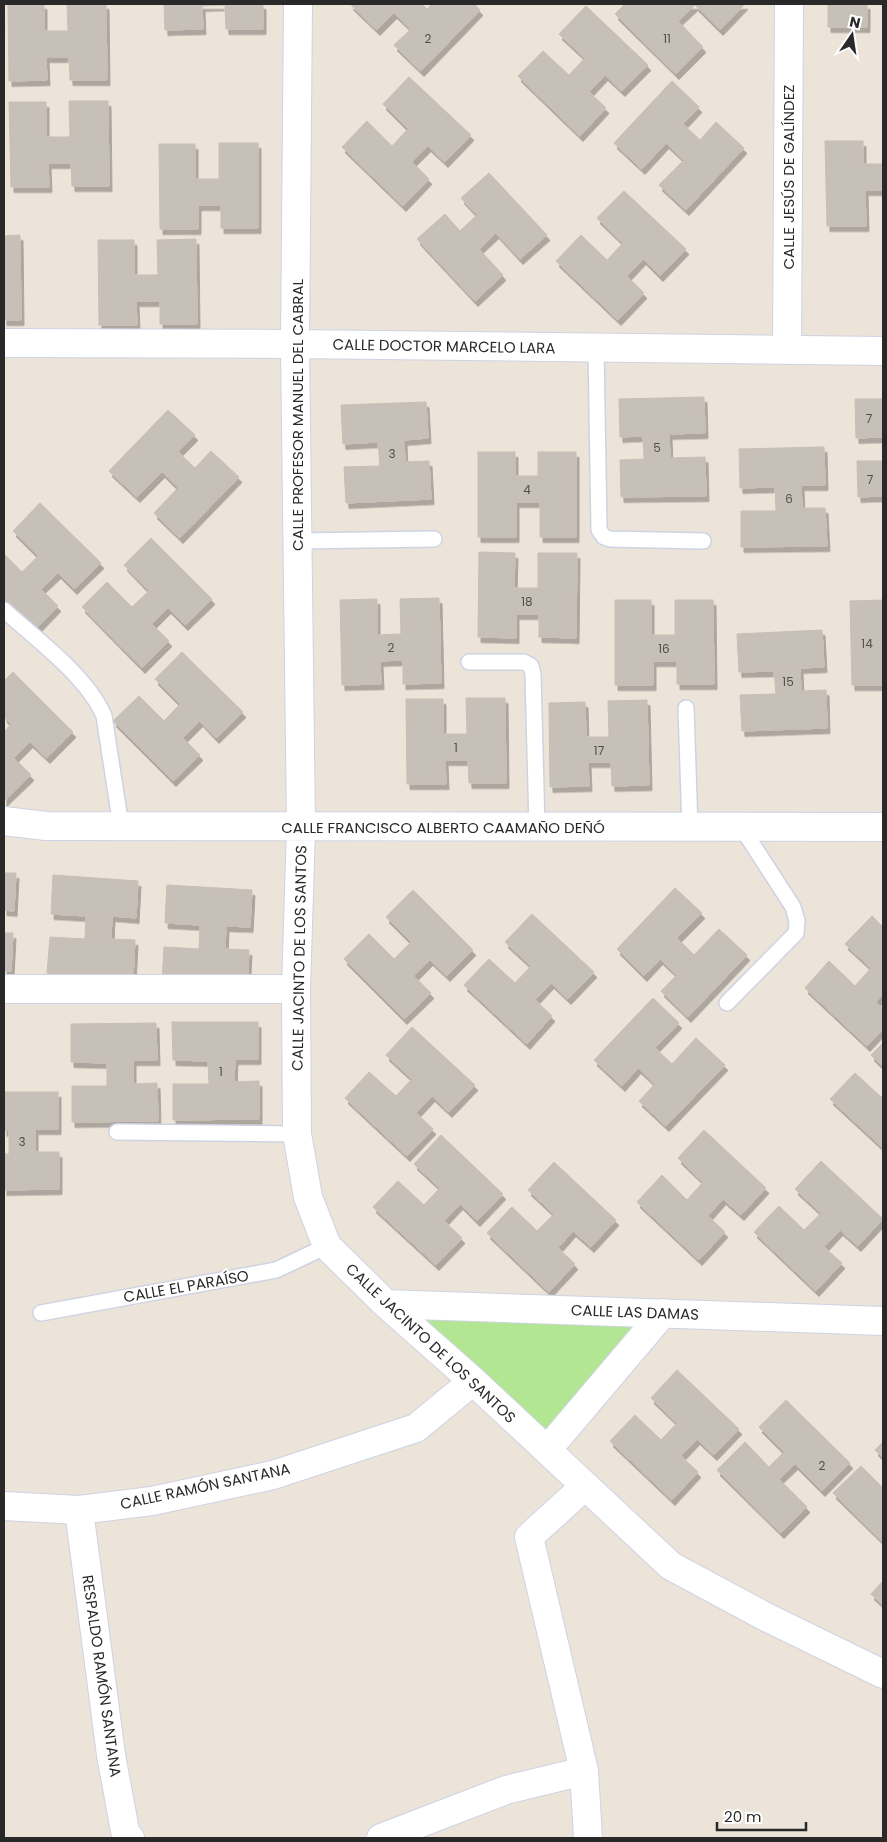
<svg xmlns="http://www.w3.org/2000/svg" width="887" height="1842" font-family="Poppins,sans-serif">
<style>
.green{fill:#b3e692}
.building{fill:#c7c0b9;stroke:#c7bfb3;filter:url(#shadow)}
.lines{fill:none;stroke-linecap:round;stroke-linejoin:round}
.service-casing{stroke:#ced3e3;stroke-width:18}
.minor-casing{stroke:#ced3e3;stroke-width:30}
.service{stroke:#fff;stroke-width:15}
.minor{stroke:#fff;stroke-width:28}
.labels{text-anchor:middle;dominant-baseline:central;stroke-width:4;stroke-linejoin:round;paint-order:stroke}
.number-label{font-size:12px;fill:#504f4d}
.street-label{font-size:15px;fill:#292929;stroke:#fff}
</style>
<defs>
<filter id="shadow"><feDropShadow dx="3" dy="5.5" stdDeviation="0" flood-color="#0004"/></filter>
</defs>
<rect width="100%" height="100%" fill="#ece3d9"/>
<path class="green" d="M413,1318L643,1321L551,1434Z"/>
<path class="building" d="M8,4H44V31H68L67,4H106L107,80H70L69,57H46L47,80L9,81Z
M164,4H263V29H226L225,5L202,6L203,29L165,30Z
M350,4H422L427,9L432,4H474L480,10L421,71L394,45L411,29L394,13L377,30Z
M625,4H745L720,30L695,5L678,21L703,47L676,74L615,14Z
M828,4H867V27H828Z
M586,6L648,65L622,91L605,75L589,92L606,108L580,136L518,76L543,51L569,75L585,58L559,34Z
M409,77L471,135L445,162L428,146L412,162L429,179L403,206L342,147L367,121L392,146L408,129L383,104Z
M672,81L699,107L683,124L700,140L716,122L744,148L686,210L659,185L684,160L666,143L642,169L614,143Z
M69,101H108L109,186H72L71,163H48L49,187H11L9,102H46V137H70Z
M825,141H863V164H883V190H865L866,226H827Z
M219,143H258V228H221V205H198V229H160L159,144H195V179H219Z
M489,173L547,235L520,259L496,233L479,249L503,275L475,301L417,239L445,214L460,231L477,215L461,198Z
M624,191L686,249L660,276L643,259L627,276L644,293L618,320L556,261L581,235L607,260L623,243L597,218Z
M20,235L21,320H4V236Z
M196,239L197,324H160V301H136L137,325H99L98,240H134V275H158L157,240Z
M704,397L705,433L669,434L670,458L705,457L706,496L621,497L620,460L644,459L643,436L620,437L619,399Z
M855,399H883V437L856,438Z
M426,402L428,438L404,440L405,462L429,461L431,499L346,503L344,467L380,466L378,442L343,444L341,405Z
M168,410L195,435L178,452L195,468L211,451L239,477L180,538L154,513L178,488L162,472L137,497L109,471Z
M824,447L825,485H801L802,508H825L827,546L741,547V511H776L775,487L740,488L739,449Z
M478,452H515V476H538V452H576V537H540V502H516V537H478Z
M857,461H883V496L858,497Z
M40,503L101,563L74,589L58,573L41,589L58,606L32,633L4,605V554L22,572L38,556L13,531Z
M151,538L212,599L185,625L168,608L152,624L169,641L142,668L82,607L107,582L132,607L149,591L124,565Z
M479,552L515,553L514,588H538V553H577L576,638L539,637V614H516V638L478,637Z
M439,598L441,683L403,684V660L380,661L381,684L342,685L340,600L377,599V635L401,634L400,599Z
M615,600H651V635H675V600H713L714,684H677V661H653V685H615Z
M883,600V685H852L850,601Z
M822,630L824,667L800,668L801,691L826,690L827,728L742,731L740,695L776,694L774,671L739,672L737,634Z
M182,652L243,712L216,738L200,721L183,738L200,755L173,781L113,721L139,696L164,721L180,704L155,679Z
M13,672L73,732L47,758L30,742L14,758L31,775L4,801V732L11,724L4,717V681Z
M466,698H505L506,783H469L468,760H445L446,784H407L406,699H443V734H467Z
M647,700L649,785L612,786L611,762H588L589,786L550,787L549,703L585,702L586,737H609L608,701Z
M4,873H16L14,911L4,910Z
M53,875L138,881L136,918L112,916L111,939L135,940L133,978L47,973L50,937L85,939L86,916L51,914Z
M167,885L252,890L250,927L226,926L225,949L249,950L247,988L162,982L164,947L199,949L200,925L165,923Z
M675,888L702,913L677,938L694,955L719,929L747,955L688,1017L661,991L677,975L660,959L644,976L617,949Z
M413,890L473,950L447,976L430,960L414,976L431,993L404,1019L344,959L369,934L394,959L411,942L386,917Z
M532,914L594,972L568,999L551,983L535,1000L552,1016L527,1044L464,985L489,959L515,983L531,966L505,942Z
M872,916L883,927V994L876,1002L883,1009V1029L867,1046L805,988L829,961L855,986L871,968L845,944Z
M4,933H13L11,971H4Z
M653,998L679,1023L655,1048L672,1064L696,1038L725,1065L666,1126L639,1101L655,1084L638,1068L622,1086L594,1060Z
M172,1022H258V1059H235L234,1082L259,1081V1119L173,1120V1084H209L208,1061L173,1060Z
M156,1023L157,1060H133V1084L157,1083L158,1121L72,1122V1086H107V1063L71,1062V1024Z
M412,1027L475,1085L449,1112L432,1096L416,1113L433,1129L407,1156L345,1098L369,1072L396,1096L412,1079L386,1055Z
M883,1043V1067L871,1055Z
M855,1073L881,1097L883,1095V1148L830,1099Z
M4,1092H58V1129H35V1152H59V1189L4,1190V1154H9V1130L4,1131Z
M704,1130L766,1188L741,1215L723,1199L708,1216L725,1232L699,1260L637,1202L662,1175L687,1200L703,1182L678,1158Z
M441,1135L503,1194L477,1221L460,1204L444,1221L462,1238L436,1265L373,1207L398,1181L424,1205L440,1188L414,1164Z
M821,1161L883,1219L858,1246L840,1230L824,1247L842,1263L816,1291L754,1232L779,1206L804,1230L821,1213L795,1189Z
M554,1162L616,1220L591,1247L573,1231L558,1248L575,1264L549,1292L487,1233L512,1207L537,1231L554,1214L528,1190Z
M677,1370L739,1429L714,1455L697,1439L681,1456L698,1472L672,1500L610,1441L635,1415L661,1440L677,1423L651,1398Z
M786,1400L850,1463L822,1491L795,1464L779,1479L807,1507L781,1533L717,1470L745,1442L769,1467L784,1452L759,1427Z
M883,1442V1458L875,1450Z
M861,1466L883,1488V1542L833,1493Z
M883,1581V1605L871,1594Z"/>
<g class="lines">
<g class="service-casing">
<path id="service" d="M596,347L599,530L604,537L610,539L703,541
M297,541L434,539
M4,610C36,639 87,676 104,716L121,826
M469,662H524L531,666L533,674L537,827
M686,708L690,828
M727,1003L796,933L797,921L793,907L742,828
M117,1132L297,1134
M41,1313L276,1270L327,1246"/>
</g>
<g class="minor-casing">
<path id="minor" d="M298,4L295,344L301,827L296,989L297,1134L308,1197L327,1246L386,1304L473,1381L671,1566L764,1616L883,1674
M4,343L295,344L883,351
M787,350L789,4
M4,821L46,826L883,827
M4,989H296
M386,1304L883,1321
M547,1450L663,1313
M585,1486L529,1537L584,1771L588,1838
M4,1506L79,1510L152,1501L273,1475L416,1428L473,1381
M79,1510L111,1755L126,1836L130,1838
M381,1838L506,1790L584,1771"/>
</g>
<use href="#service" class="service"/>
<use href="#minor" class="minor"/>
</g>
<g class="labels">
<g class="number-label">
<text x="428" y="38">2</text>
<text x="667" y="38">11</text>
<text x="869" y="418">7</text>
<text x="657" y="447">5</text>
<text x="392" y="453">3</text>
<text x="870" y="479">7</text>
<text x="527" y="489">4</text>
<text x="789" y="498">6</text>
<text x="527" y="601">18</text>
<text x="867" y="643">14</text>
<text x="391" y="647">2</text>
<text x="664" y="648">16</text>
<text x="788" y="681">15</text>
<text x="456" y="747">1</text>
<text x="599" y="750">17</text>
<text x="221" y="1071">1</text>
<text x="22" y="1141">3</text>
<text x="822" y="1465">2</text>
</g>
<g class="street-label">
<text transform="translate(788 177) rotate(-90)">CALLE JESÚS DE GALÍNDEZ</text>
<text transform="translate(444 346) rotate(1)">CALLE DOCTOR MARCELO LARA</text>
<text transform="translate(297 415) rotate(-90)">CALLE PROFESOR MANUEL DEL CABRAL</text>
<text x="443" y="827">CALLE FRANCISCO ALBERTO CAAMAÑO DEÑÓ</text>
<text transform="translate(299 958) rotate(-89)">CALLE JACINTO DE LOS SANTOS</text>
<text transform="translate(186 1286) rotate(-10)">CALLE EL PARAÍSO</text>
<text transform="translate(635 1312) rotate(2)">CALLE LAS DAMAS</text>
<text transform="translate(431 1343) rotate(43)">CALLE JACINTO DE LOS SANTOS</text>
<text transform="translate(205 1486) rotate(-12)">CALLE RAMÓN SANTANA</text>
<text transform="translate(102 1676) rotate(82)">RESPALDO RAMÓN SANTANA</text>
</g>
</g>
<rect width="887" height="1842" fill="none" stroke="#292929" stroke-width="10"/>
<g transform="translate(852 35) rotate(13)" stroke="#ffffff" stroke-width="4" paint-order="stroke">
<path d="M0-4L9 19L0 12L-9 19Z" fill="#292929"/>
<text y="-8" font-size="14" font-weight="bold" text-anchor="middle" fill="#292929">N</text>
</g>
<path d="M717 1822v8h89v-8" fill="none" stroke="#292929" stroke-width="2.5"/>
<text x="724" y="1822" font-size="15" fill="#292929" stroke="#ffffff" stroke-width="4" paint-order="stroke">20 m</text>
</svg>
